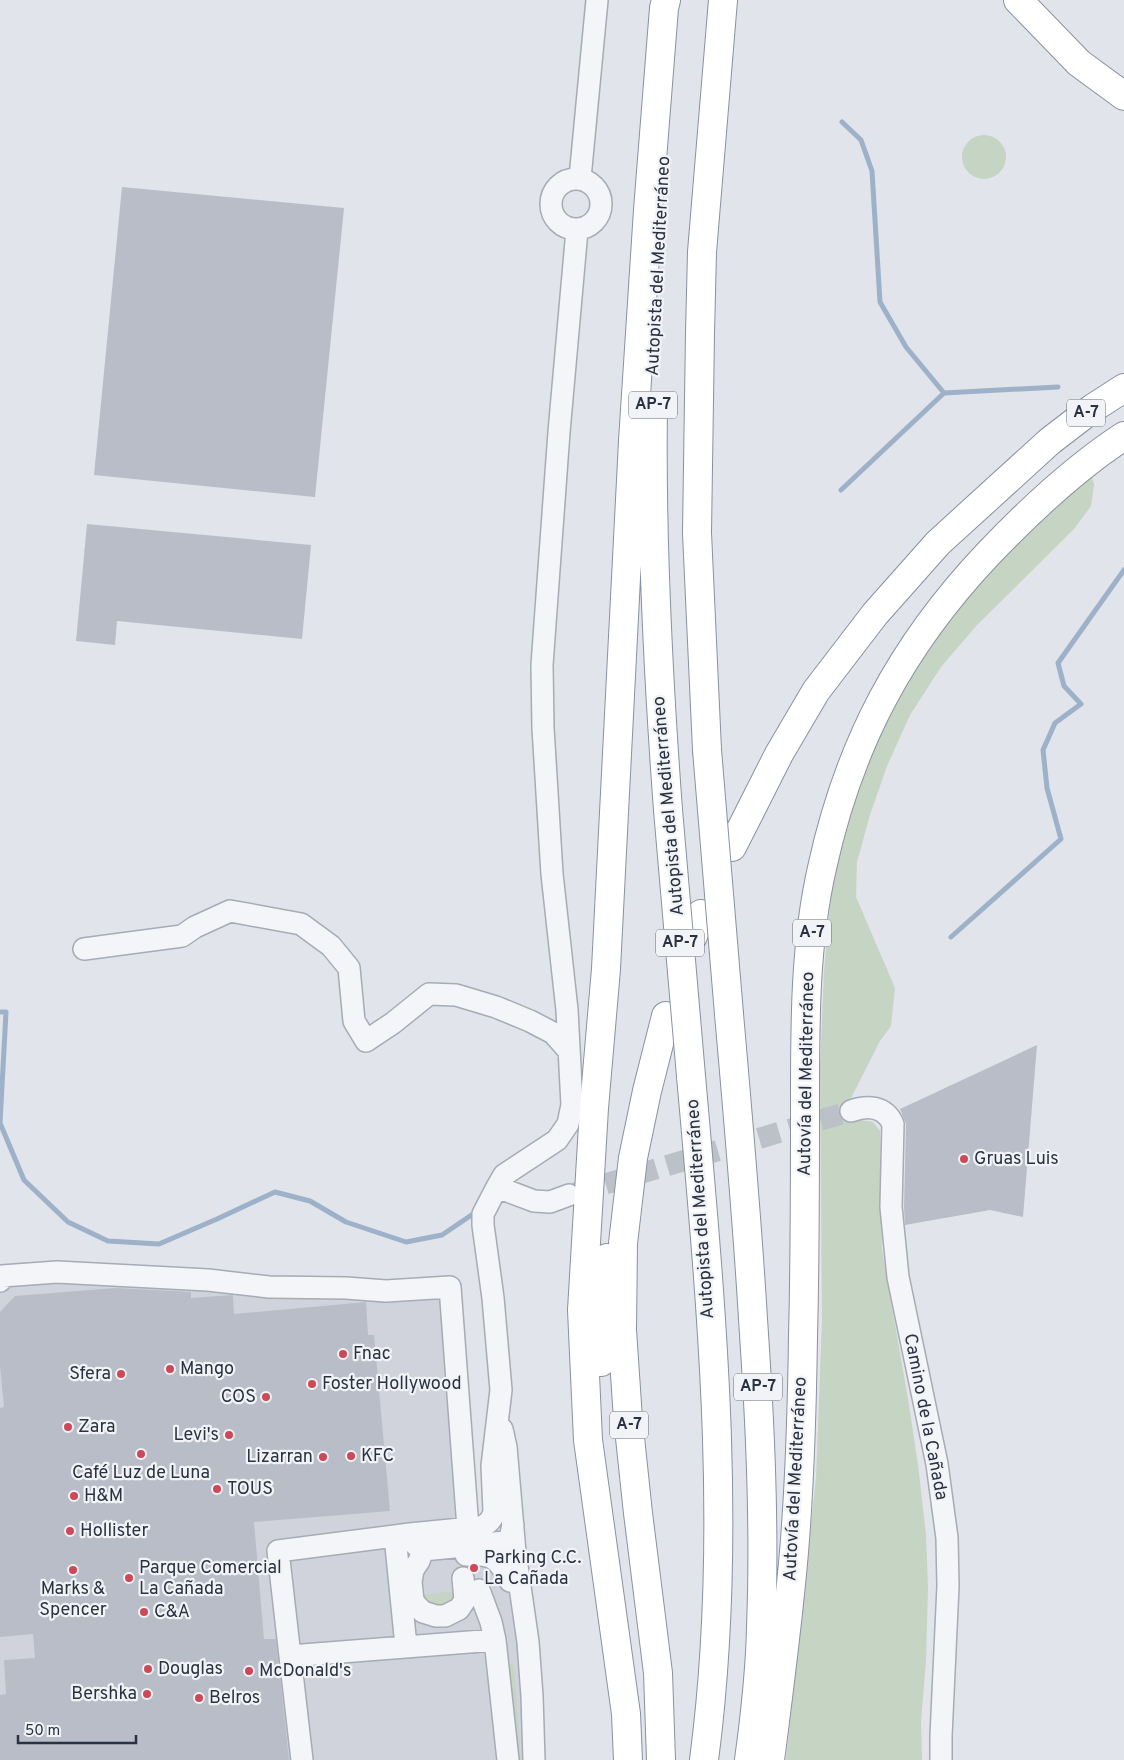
<svg xmlns="http://www.w3.org/2000/svg" width="1124" height="1760" font-family="Overpass,sans-serif">
<style>
.built{fill:#d0d3dc}
.green{fill:#c6d4c3}
.lines{fill:none;stroke-linecap:round;stroke-linejoin:round}
.stream{stroke:#9db1c9;stroke-width:5}
.building{fill:#b9bdc7}
.minor-tunnel{stroke:#bcc0c8;stroke-width:21;stroke-dasharray:21 11;stroke-linecap:butt}
.minor-casing{stroke:#a6abb4;stroke-width:24}
.highway-casing{stroke:#8991a0;stroke-width:30}
.minor{stroke:#f4f5f8;stroke-width:21}
.highway{stroke:#fff;stroke-width:28}
.highway-bridge-casing{stroke:#8991a0;stroke-width:30;stroke-linecap:butt}
.highway-bridge{stroke:#fff;stroke-width:28}
.poi-dot{fill:#cd4958;stroke:#f1f3f7;stroke-width:2}
.labels{text-anchor:middle;dominant-baseline:central;stroke-width:4.5;stroke-linejoin:round;paint-order:stroke}
.shield{fill:#f1f3f7;stroke:#666c78;stroke-width:1}
.shield-label{font-size:16px;font-weight:bold;fill:#2a3241}
.street-label{font-size:18px;fill:#2a3241;stroke:#f1f3f7}
.poi-label{font-size:18px;fill:#2a3241;stroke:#f1f3f7;text-anchor:start}
</style>
<rect width="100%" height="100%" fill="#e1e4ea"/>
<path class="built" d="M0,1281L450,1287L477,1532L504,1530L534,1760H0Z"/>
<path class="green" d="M962 157a22 22 0 1 1 44 0a22 22 0 1 1-44 0Z
M1091,474L1094,485L1091,506L1074,529L977,625L941,667L910,715L887,766L870,815L857,862L856,897L895,988L891,1026L880,1041L847,1106L853,1119L873,1122L880,1131L882,1249L909,1405L918,1465L926,1535L928,1588L926,1660L921,1722L922,1760H786L816,1478L822,1321L820,1069L824,972L832,885L847,822L870,753L899,696L936,640L968,594L1010,549Z
M456,1591L459,1596L446,1607L431,1605L421,1595Z
M511,1663L514,1666L521,1760H515L509,1671Z"/>
<g class="lines">
<path class="stream" d="M842,122L861,140L872,171L880,302L906,347L944,393L1058,387
M841,490L944,393
M951,937L1061,839L1047,788L1043,750L1055,723L1081,704L1064,686L1058,663L1124,570
M0,1012H6L0,1123L24,1180L68,1222L108,1241L159,1244L217,1219L275,1192L310,1201L346,1222L406,1242L442,1235L473,1214"/>
</g>
<path class="building" d="M122,187L344,208L315,497L94,475Z
M87,524L311,545L302,639L117,621L115,645L76,641Z
M1037,1045L1023,1217L990,1210L905,1225L904,1207L906,1124L900,1109Z
M115,1288L191,1292V1298L233,1295L234,1314L366,1302L368,1335H374L390,1511L254,1522L264,1639H276L289,1760H0V1695L6,1694L4,1660L35,1658L33,1634L0,1637V1408L4,1407L0,1366V1312L15,1296Z"/>
<g class="lines">
<path class="minor-tunnel" d="M575,1193L851,1111"/>
<g class="minor-casing">
<path id="minor" d="M580,178L597,0
M551 204a25 25 0 1 1 50 0a25 25 0 1 1-50 0Z
M84,949L182,936L195,927L230,911L301,924L331,946L349,968L354,1021L366,1041L393,1023L429,994L456,995L496,1007L530,1021L553,1033L569,1051
M851,1111C867,1105 885,1106 893,1124L891,1207L898,1277L937,1464L947,1538L948,1586L941,1736V1760
M497,1187L504,1175L557,1140L568,1124L572,1105L567,1010L552,874L543,728L542,665L559,432L577,230
M0,1281L2,1276L57,1272L208,1280L269,1287L346,1288L386,1291L450,1287L468,1528
M502,1429L506,1447L515,1552L528,1642L532,1696L534,1760
M395,1536L406,1646
M412,1541L417,1546L423,1550L505,1542L510,1538L513,1525
M423,1550L419,1561L413,1570L411,1582L413,1600L416,1605L423,1612L436,1616H445L459,1609L465,1600L463,1578
M466,1555C492,1553 498,1558 510,1581
M479,1590L491,1622L495,1640
M290,1656L278,1551L410,1534L481,1527C488,1524 493,1519 494,1511L492,1466L501,1390L493,1298L483,1225V1214L497,1187L534,1201L550,1202L569,1195
M302,1760L290,1656L495,1640L508,1760"/>
</g>
<g class="highway-casing">
<path id="highway" d="M1018,0L1079,63L1124,96
M653,406C651,541 658,675 668,810
M707,750L697,533L700,333L702,252L723,0
M732,847L779,754L816,691L875,614L938,543L1050,441L1093,408L1124,388
M693,936L701,914
M729,1014C738,1116 747,1217 753,1319C760,1422 765,1525 761,1628C760,1672 755,1716 749,1760
M691,1076C711,1303 734,1533 704,1760
M601,1362L607,1258
M628,1760L626,1714L588,1440L582,1310L594,1108L606,969L633,441L648,210L664,8L666,0
M661,1760L658,1673L638,1513L628,1419L622,1330L623,1243L633,1158L647,1091L666,1016
M770,1760C779,1691 788,1622 794,1552C800,1480 802,1408 803,1336C805,1261 805,1187 805,1112C805,1031 804,947 822,868C849,744 901,646 988,554C1029,511 1075,468 1124,436"/>
</g>
<use href="#minor" class="minor"/>
<use href="#highway" class="highway"/>
<g class="highway-bridge-casing">
<path id="highway-bridge" d="M707,750L729,1014
M668,810L691,1076"/>
</g>
<use href="#highway-bridge" class="highway-bridge"/>
</g>
<g class="poi-dot">
<circle cx="964" cy="1159" r="5"/>
<circle cx="343" cy="1354" r="5"/>
<circle cx="170" cy="1369" r="5"/>
<circle cx="121" cy="1374" r="5"/>
<circle cx="312" cy="1384" r="5"/>
<circle cx="266" cy="1397" r="5"/>
<circle cx="68" cy="1427" r="5"/>
<circle cx="229" cy="1435" r="5"/>
<circle cx="141" cy="1454" r="5"/>
<circle cx="351" cy="1456" r="5"/>
<circle cx="323" cy="1457" r="5"/>
<circle cx="217" cy="1489" r="5"/>
<circle cx="74" cy="1496" r="5"/>
<circle cx="70" cy="1531" r="5"/>
<circle cx="474" cy="1568" r="5"/>
<circle cx="73" cy="1570" r="5"/>
<circle cx="129" cy="1578" r="5"/>
<circle cx="144" cy="1612" r="5"/>
<circle cx="148" cy="1669" r="5"/>
<circle cx="249" cy="1671" r="5"/>
<circle cx="147" cy="1694" r="5"/>
<circle cx="199" cy="1698" r="5"/>
</g>
<g class="labels">
<g class="shield">
<rect x="629" y="391.5" width="48" height="27" rx="4"/>
<rect x="1067" y="399.5" width="38" height="27" rx="4"/>
<rect x="793" y="919.5" width="38" height="27" rx="4"/>
<rect x="656" y="929.5" width="48" height="27" rx="4"/>
<rect x="734" y="1373.5" width="48" height="27" rx="4"/>
<rect x="610" y="1411.5" width="38" height="27" rx="4"/>
</g>
<g class="shield-label">
<text x="653" y="405">AP-7</text>
<text x="1086" y="413">A-7</text>
<text x="812" y="933">A-7</text>
<text x="680" y="943">AP-7</text>
<text x="758" y="1387">AP-7</text>
<text x="629" y="1425">A-7</text>
</g>
<g class="street-label">
<text transform="translate(659 266) rotate(-87)">Autopista del Mediterráneo</text>
<text transform="translate(669 806) rotate(-95)">Autopista del Mediterráneo</text>
<text transform="translate(807 1074) rotate(-89)">Autovía del Mediterráneo</text>
<text transform="translate(701 1209) rotate(-94)">Autopista del Mediterráneo</text>
<text transform="translate(925 1417) rotate(79)">Camino de la Cañada</text>
<text transform="translate(796 1479) rotate(-87)">Autovía del Mediterráneo</text>
</g>
<g class="poi-label">
<text x="974" y="1159">Gruas Luis</text>
<text x="353" y="1354">Fnac</text>
<text x="180" y="1369">Mango</text>
<text x="111" y="1374" text-anchor="end">Sfera</text>
<text x="322" y="1384">Foster Hollywood</text>
<text x="256" y="1397" text-anchor="end">COS</text>
<text x="78" y="1427">Zara</text>
<text x="219" y="1435" text-anchor="end">Levi's</text>
<text x="361" y="1456">KFC</text>
<text x="313" y="1457" text-anchor="end">Lizarran</text>
<text x="141" y="1473" text-anchor="middle">Café Luz de Luna</text>
<text x="227" y="1489">TOUS</text>
<text x="84" y="1496">H&amp;M</text>
<text x="80" y="1531">Hollister</text>
<text x="484" y="1558">Parking C.C.<tspan x="484" dy="21">La Cañada</tspan></text>
<text x="139" y="1568">Parque Comercial<tspan x="139" dy="21">La Cañada</tspan></text>
<text x="73" y="1589" text-anchor="middle">Marks &amp;<tspan x="73" dy="21">Spencer</tspan></text>
<text x="154" y="1612">C&amp;A</text>
<text x="158" y="1669">Douglas</text>
<text x="259" y="1671">McDonald's</text>
<text x="137" y="1694" text-anchor="end">Bershka</text>
<text x="209" y="1698">Belros</text>
</g>
</g>
<path d="M18 1735v8h118v-8" fill="none" stroke="#2a3241" stroke-width="2.5"/>
<text x="25" y="1735" font-size="15" fill="#2a3241" stroke="#f1f3f7" stroke-width="4" paint-order="stroke">50 m</text>
</svg>
